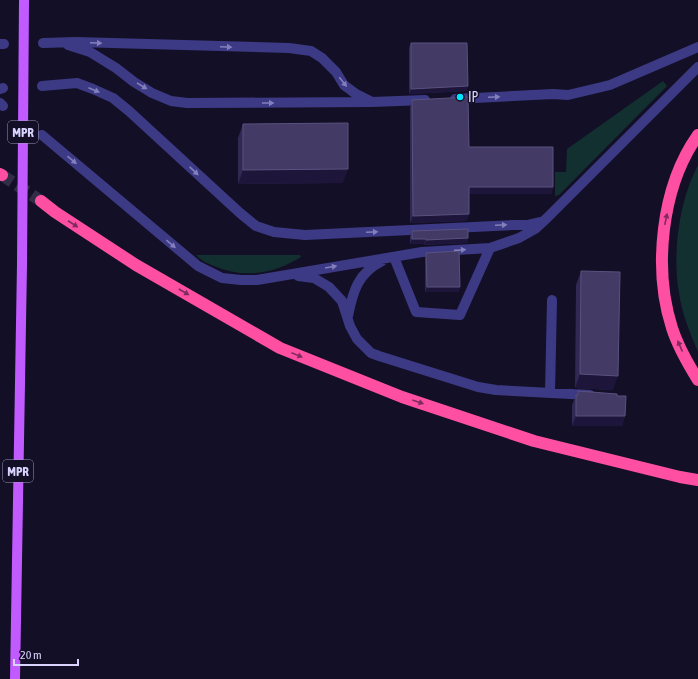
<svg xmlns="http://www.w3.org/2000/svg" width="698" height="679" font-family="'Asap Condensed',sans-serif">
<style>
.green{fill:#12302f}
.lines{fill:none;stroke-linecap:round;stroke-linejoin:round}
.motorway-tunnel{stroke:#312d47;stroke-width:12;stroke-dasharray:12 6;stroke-linecap:butt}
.service{stroke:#3d3a85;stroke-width:10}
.primary{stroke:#c25bff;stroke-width:10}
.motorway{stroke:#ff4fa3;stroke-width:12}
.primary-bridge{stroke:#c25bff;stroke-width:10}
.wall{fill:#312854}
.shaded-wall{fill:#1d163a}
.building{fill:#433a66;stroke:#5a527e}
.oneway{fill:#837fbc}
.oneway2{fill:#7d2c5e}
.poi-dot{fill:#00e5ff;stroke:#130f26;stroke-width:1.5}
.labels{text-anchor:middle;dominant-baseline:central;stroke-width:3;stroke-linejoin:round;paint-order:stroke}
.shield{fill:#130f26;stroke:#9e99be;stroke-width:1}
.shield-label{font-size:13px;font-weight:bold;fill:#d9d4ff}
.poi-label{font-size:14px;fill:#d9d4ff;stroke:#130f26;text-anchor:start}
</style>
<rect width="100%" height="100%" fill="#130f26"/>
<path class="green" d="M663,81L667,86L559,195L555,196V172H566L567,149Z
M698,165V352C690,333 682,314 679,293C672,253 679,201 698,165Z
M196,255H300L301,257C274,274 244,279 214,266C207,263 201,261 196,255Z"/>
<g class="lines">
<path class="motorway-tunnel" d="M2,175L41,201"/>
<path class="service" d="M43,43L76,42L289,48L311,51L322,58L336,72L344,85L356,94L372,102L425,100
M0,44H4
M68,45L90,52L116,68L134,82L152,93L171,101L187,103L371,102
M42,86L77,83L93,89L113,98L129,111L240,213L256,226L274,232L305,235L513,225H527L540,222
M0,89L3,88
M455,99L553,94L568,95L610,85L698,47
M0,103L3,106
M42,135L198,266L222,278L241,280H257L422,252L490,248L519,238L535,229L547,218L698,67
M394,257L416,312L460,315L490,248
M298,276L314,278L329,287L342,301L350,326L357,339L371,353L379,356L478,387L496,390L590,395
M348,316C353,291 358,273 382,261
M550,393L552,300"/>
<path class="primary" d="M15,679L22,264"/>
<path class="motorway" d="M698,135C661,187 653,269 672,328C678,347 688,364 698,380
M0,174L2,175
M41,201L55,212L136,265L280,348L402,397L534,441L680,477L698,480"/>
<path class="primary-bridge" d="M22,264L24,0"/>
</g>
<path class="wall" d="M411,43L468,86L466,91L409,94V48Z
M412,100L469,147L553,187L551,194H469V214L466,221L410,223V107Z
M243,124L343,183L238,184V138Z
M412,231L468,238L467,243L424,245V244H410V236Z
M426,253L460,287L458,292H425V258Z
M581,271L613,390L575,388L576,285Z
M578,391L617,396L625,416L622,426H572V405Z"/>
<path class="shaded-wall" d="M468,86L466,91L409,94L411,89Z
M348,169L343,183L238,184L243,170Z
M469,187H553L551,194H466Z
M469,214L466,221L410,223L413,216Z
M468,238L467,243L424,245L426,240Z
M412,239H426L424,244H410Z
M427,287H460L458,292H425Z
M580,374L618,376L613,390L575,388Z
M576,416H625L622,426H572Z"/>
<path class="building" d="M411,43H467L468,86L411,89Z
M468,97L469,147H553V187H469V214L413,216L412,100Z
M348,123V169L243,170V124Z
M468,229V238L426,240V239H412V231Z
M459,251L460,287H427L426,253Z
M581,271L620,272L618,376L580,374Z
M578,391L617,394V396H626L625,416H576V395H578Z"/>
<defs><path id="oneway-solid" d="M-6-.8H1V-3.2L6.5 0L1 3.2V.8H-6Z"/></defs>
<g class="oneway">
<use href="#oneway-solid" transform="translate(96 43) rotate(2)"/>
<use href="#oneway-solid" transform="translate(226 47) rotate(2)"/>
<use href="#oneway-solid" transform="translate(343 82) rotate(52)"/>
<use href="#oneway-solid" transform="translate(142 86) rotate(31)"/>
<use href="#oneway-solid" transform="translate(94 90) rotate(23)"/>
<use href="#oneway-solid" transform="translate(494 97) rotate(-2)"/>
<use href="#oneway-solid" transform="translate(268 103)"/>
<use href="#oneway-solid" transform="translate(72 160) rotate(40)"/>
<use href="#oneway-solid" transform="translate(194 171) rotate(43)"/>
<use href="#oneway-solid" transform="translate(501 225) rotate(-3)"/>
<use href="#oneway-solid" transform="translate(372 232) rotate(-3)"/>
<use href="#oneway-solid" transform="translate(171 244) rotate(40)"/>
<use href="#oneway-solid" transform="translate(460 250) rotate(-4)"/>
<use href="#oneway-solid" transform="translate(331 267) rotate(-10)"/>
</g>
<g class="oneway2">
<use href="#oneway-solid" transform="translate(666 219) rotate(-78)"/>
<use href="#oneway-solid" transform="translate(73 224) rotate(33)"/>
<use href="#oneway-solid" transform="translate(184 292) rotate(30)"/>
<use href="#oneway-solid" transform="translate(680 346) rotate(-113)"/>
<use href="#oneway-solid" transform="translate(297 355) rotate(22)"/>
<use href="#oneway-solid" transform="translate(418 402) rotate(19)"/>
</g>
<circle class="poi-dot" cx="460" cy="97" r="4"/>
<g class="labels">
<g class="shield">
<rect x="8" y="121" width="30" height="22" rx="3"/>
<rect x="3" y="460" width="30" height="22" rx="3"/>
</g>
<g class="shield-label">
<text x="23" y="132">MPR</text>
<text x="18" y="471">MPR</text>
</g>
<g class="poi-label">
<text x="468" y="97">IP</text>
</g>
</g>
<path d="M14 659v6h64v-6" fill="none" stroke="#d9d4ff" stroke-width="2"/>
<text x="20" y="659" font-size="12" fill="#d9d4ff" stroke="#130f26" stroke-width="3" paint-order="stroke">20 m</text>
</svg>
